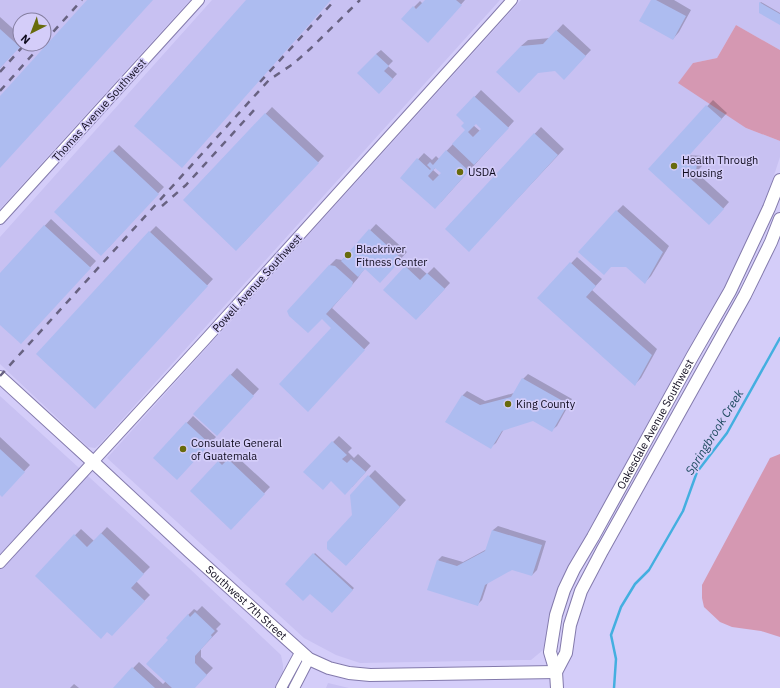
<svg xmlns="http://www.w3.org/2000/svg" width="780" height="688" font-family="'IBM Plex Sans',sans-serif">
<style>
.built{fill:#c8c1f2;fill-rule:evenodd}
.green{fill:#d598b2}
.shadow{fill:#0003;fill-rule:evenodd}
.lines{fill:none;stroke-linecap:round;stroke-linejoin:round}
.stream{stroke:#44afe0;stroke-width:2.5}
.building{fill:#adbcf0;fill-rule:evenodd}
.minor-casing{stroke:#837aac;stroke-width:12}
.tertiary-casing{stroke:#837aac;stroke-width:14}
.minor{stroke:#fff;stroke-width:10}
.tertiary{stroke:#fff;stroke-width:12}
.rail{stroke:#686281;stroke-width:2.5;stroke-dasharray:7 7;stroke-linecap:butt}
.poi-dot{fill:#686b0c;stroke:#d4cdf9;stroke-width:1.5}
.labels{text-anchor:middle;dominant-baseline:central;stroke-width:3.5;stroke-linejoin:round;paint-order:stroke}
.street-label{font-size:11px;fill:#0f0b1e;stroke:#d4cdf9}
.poi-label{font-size:11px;fill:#0f0b1e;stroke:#d4cdf9;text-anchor:start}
.water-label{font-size:12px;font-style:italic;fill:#1f4b60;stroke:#d4cdf9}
</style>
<rect width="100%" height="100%" fill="#d4cdf9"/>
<path class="built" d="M0,0H190L0,209ZM20,20H44V44H20Z
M212,0H500L100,444L95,448L88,447L0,364V237Z
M521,0H780V50L736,25L717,58L693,63L746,128L780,141V157L752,242L567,573L543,650L531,660H520L360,663L336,655L304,638L107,458Z
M0,396L189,568L281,655L283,665V675L277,688H0Z
M328,683L349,688H326Z"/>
<path class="green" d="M736,25L780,50V141L746,128L678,83L693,63L717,58Z
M780,454V637L761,631L732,627L720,622L704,607L702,598V585L770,458Z"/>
<path class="shadow" d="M426,0H465L434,35L414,7L420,1L423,4Z
M652,0H674L691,10L679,32L673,39Z
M761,2L780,13V24L760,3Z
M0,17L20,35V44H21L0,68Z
M563,24L591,50L570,72L556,70L521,46L528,40L550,38Z
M381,50L393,61L388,66L397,74L384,88L376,54Z
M481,90L514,121L441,202L401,178L424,153L432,160L436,156L439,159L453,144L466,130V123L458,115ZM476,122L482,129L480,131L473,125ZM436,167L442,173L440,176L433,170Z
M713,100L727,113L688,155L703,156L702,166L696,172L729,202L715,218L649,169Z
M272,107L324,156L243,243L185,200Z
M541,127L564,149L475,244L446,229Z
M119,145L164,187L108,248L113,151Z
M623,205L669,246L651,276L645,282L617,211Z
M51,219L96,261L27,336L0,323V274Z
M376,224L407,252L386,275L365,268L359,276L358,278L332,308L370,343L314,404L332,328L322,318L330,265L336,259L342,260Z
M156,226L213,279L101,401L150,232Z
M577,257L602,279L592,290L657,349L641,378L635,384L538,298Z
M412,261L427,274L434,267L450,283L422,313L406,267Z
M237,368L259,389L223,428L195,414Z
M528,374L572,399L557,426L552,430L533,420L504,429L496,443L491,447L447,422L463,395L467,391L485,401L514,393L523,379Z
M193,416L216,437L183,472L155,458Z
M339,436L352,448L348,452L354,458L358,454L371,466L352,487L333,442Z
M0,437L30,465L8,489L0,494Z
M234,454L270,487L237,522L218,462L224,456L229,460Z
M375,470L406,500L352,559L353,515L351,495Z
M498,526L546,541L537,570L532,575L512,568L488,582L482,600L477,605L438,560L442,556L463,562L487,549L493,530Z
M107,527L150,567L136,581L150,595L112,634L36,576L81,529L94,541Z
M315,553L354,588L332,612L310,592L286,584Z
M202,606L221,624L216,629L218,631L201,649V657L213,668L194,688H114L139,662L163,684L166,681L170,640L188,615L194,609L197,611Z
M74,684L79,688H70Z"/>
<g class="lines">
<path class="stream" d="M614,688L616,659L611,635L621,607L635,584L649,570L683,511L697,472L727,433L780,338"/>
</g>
<path class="building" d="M87,0H153L0,168V96Z
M246,0H331L182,168L134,126Z
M425,0H456L462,5L428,43L401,19L413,6L416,9Z
M651,0H656L686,16L673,40L639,21Z
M759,2L780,14V25L759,13Z
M0,29L20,47L0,68Z
M556,30L586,56L564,80L555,71L538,73L519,93L496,72L521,46L543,44Z
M376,54L389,66L384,71L393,79L379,94L357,73Z
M474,96L509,128L474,165L452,144L465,130L461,126L464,123L456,115ZM476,124L481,129L473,137L468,132Z
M706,105L722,119L684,161L697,162L696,173L685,172L684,173L724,209L709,225L648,169Z
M265,113L319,163L236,251L183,200Z
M534,133L558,155L469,252L445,229Z
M112,150L159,194L101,256L54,212Z
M446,150L469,171L435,209L400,178L417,158L430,170L431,169L427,165L430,162L433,165ZM435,168L441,173L433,181L428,176Z
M616,210L663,252L645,284L626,267H611L604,275L578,252Z
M44,225L91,268L21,344L0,325V273Z
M369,229L402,259L380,283L365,269L358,277L341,261Z
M149,231L208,286L95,409L36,354Z
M570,262L596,286L586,297L652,355L635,386L537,298Z
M329,265L335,266L353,282L352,286L326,314L365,350L308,412L279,384L331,328L322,319L308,333L289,316L287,311Z
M405,266L420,280L427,273L445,289L416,320L383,290Z
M230,374L254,396L217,436L193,414Z
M522,378L568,404L552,432L533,421L502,431L491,449L445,422L462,395L480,405L511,397Z
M186,422L210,444L177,480L153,458Z
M332,441L347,455L342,459L347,463L351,459L366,472L345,495L331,481L323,490L303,472Z
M0,449L25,472L2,497L0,495Z
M228,459L265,494L231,530L190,491L218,461L222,465Z
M368,475L400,507L346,566L327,549V542L352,515L350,495Z
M492,530L542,545L532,576L512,570L485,585L478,606L427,590L437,560L457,566L485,551Z
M101,533L144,574L131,588L145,601L112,636L107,632L101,639L35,576L74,534L87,547Z
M313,553L353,590L332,613L310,594L303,601L285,584Z
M195,612L215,631L211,635L212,637L195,656V663L207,675L195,688H172L146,664L168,640L166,638L188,614L190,617Z
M132,667L155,688H113Z"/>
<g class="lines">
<g class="minor-casing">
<path id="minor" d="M0,219L199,0
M0,563L204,341L495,19L512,0
M281,688L301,651
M294,688L309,659"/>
</g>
<g class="tertiary-casing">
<g id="tertiary">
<path id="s1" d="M0,377L93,462L190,552L309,659L329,668L349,673L370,675L556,672"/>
<path d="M556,672L566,653L570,625L581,591L602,551L745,295L771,242L780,219"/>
<path id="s2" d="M557,688L556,672L550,652L556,615L564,590L574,569L593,537L692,357L730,291L769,208L780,180"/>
</g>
</g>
<use href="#minor" class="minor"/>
<use href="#tertiary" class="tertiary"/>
<path class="rail" d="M44,42L82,0
M0,72L25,44
M260,82L335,0
M0,91L42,44
M162,206L186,185L255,109
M0,376L269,80L293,64L310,49L360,0"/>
</g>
<g class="poi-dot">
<circle cx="674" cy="166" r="4"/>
<circle cx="460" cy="172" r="4"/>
<circle cx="348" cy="255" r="4"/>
<circle cx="508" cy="404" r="4"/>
<circle cx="183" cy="449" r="4"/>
</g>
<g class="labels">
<g class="street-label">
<text transform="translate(99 110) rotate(-48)">Thomas Avenue Southwest</text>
<text transform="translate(257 283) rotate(-48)">Powell Avenue Southwest</text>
<text stroke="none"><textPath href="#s2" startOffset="290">Oakesdale Avenue Southwest</textPath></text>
<text stroke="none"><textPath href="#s1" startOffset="334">Southwest 7th Street</textPath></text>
</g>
<g class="poi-label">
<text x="682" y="160">Health Through<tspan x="682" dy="13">Housing</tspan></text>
<text x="468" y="172">USDA</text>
<text x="356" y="249">Blackriver<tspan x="356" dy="13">Fitness Center</tspan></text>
<text x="516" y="404">King County</text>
<text x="191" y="443">Consulate General<tspan x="191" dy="13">of Guatemala</tspan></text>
</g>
<g class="water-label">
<text transform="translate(714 432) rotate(-58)">Springbrook Creek</text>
</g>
</g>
<g transform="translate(32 32) rotate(222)"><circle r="19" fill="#d4cdf9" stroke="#857fa1"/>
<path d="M0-3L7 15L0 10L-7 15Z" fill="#686b0c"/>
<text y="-6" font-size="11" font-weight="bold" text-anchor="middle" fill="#0f0b1e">N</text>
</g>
</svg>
